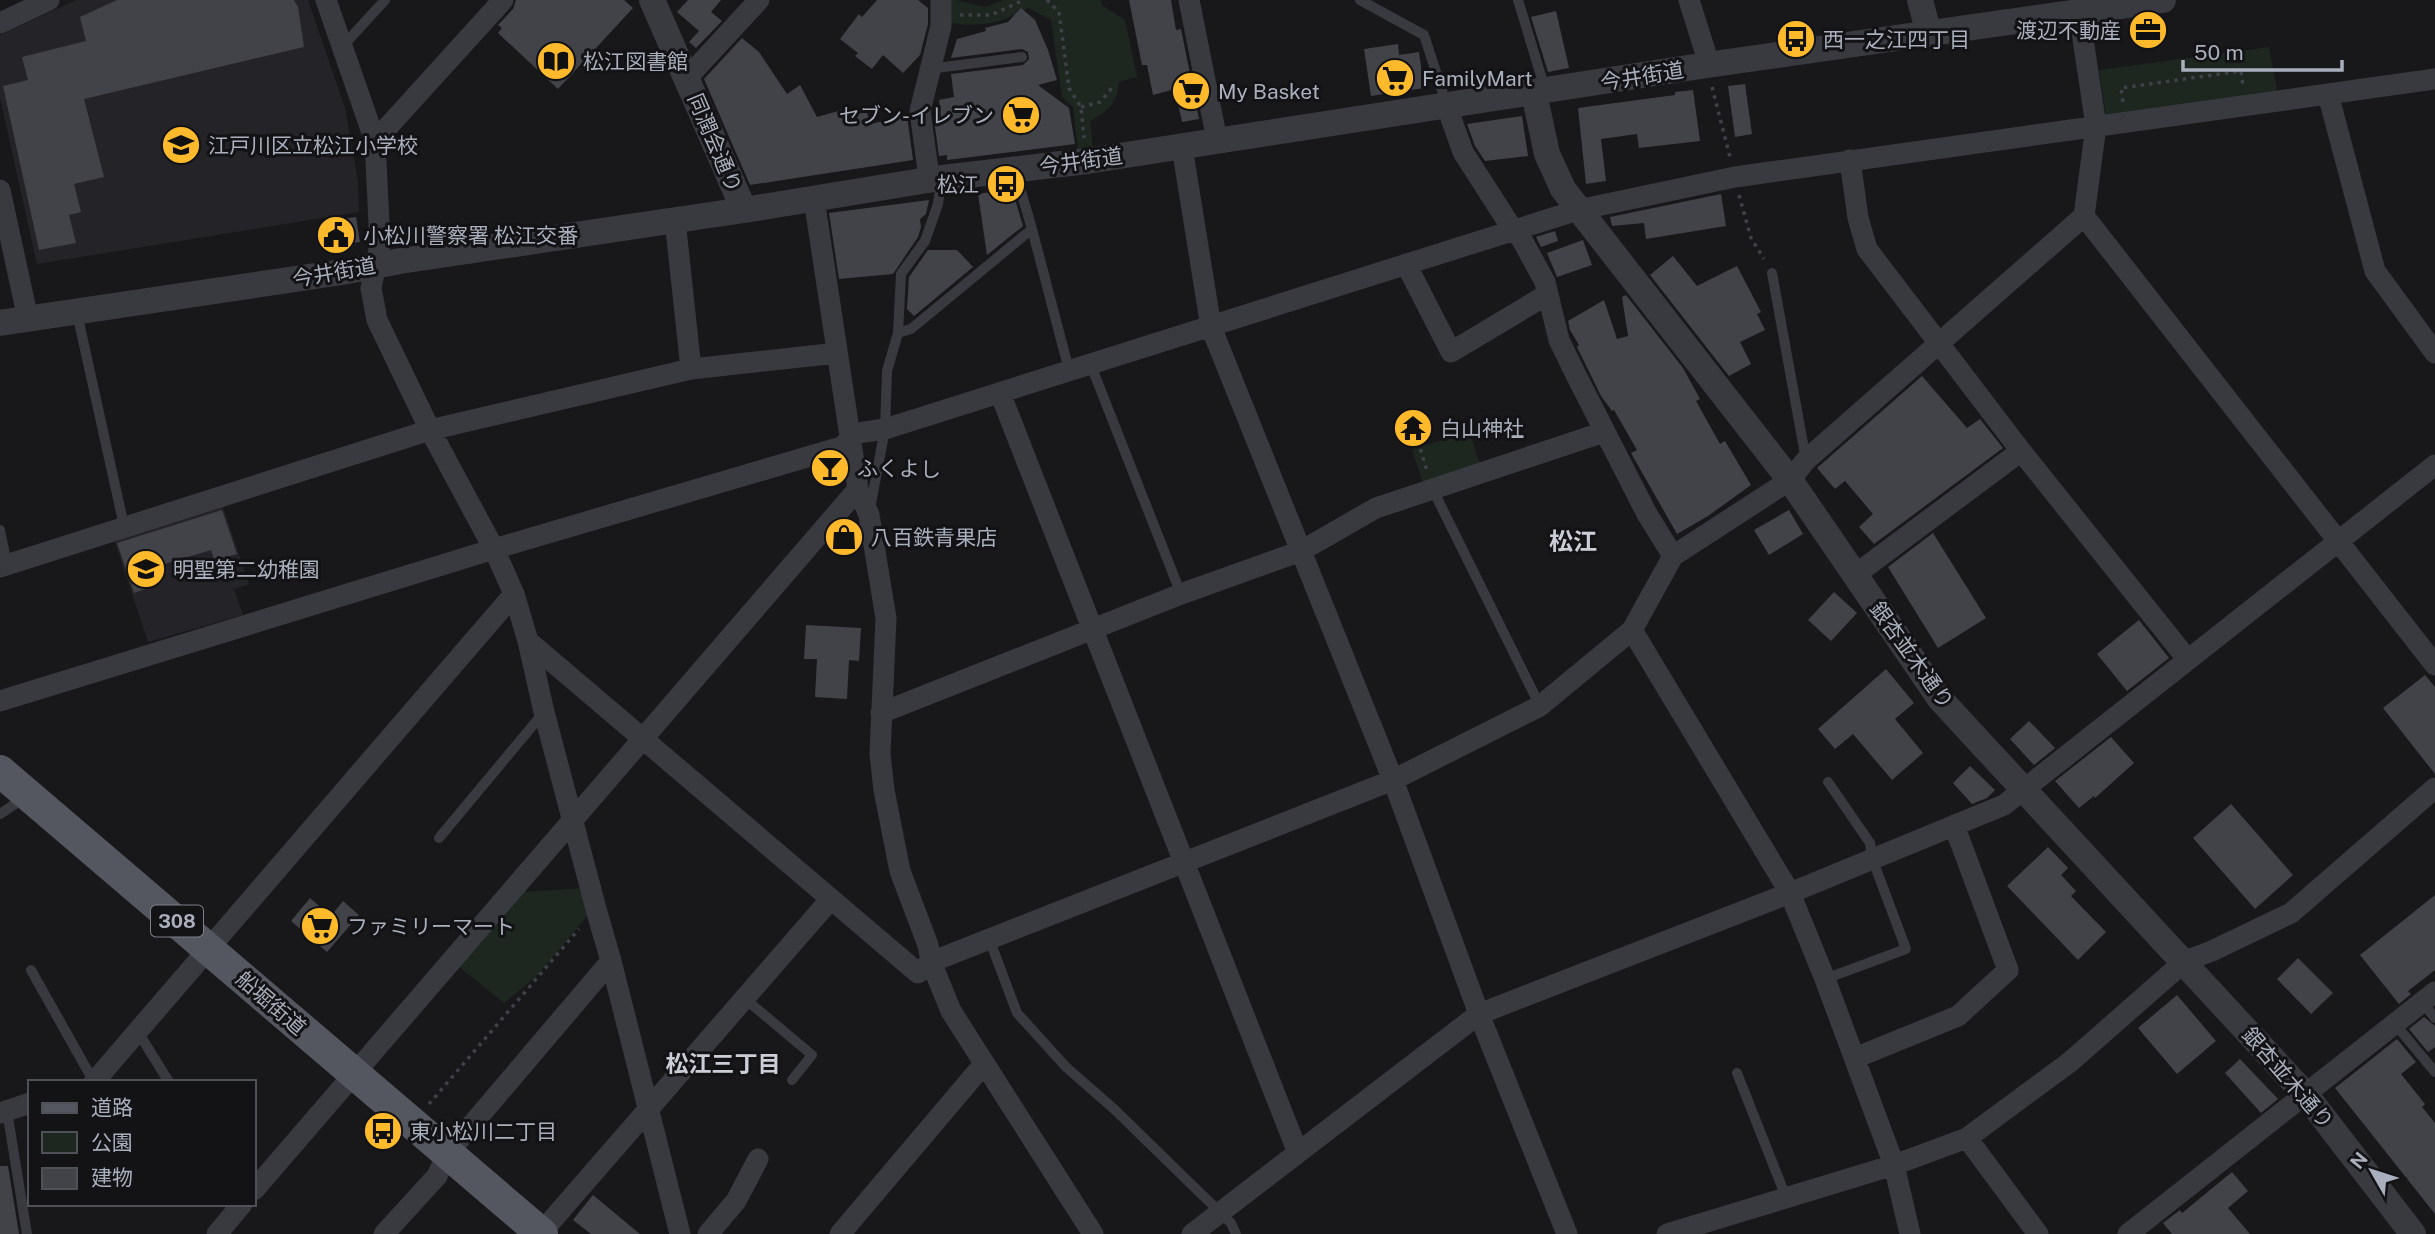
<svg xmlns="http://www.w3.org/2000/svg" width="2435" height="1234" font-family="'Public Sans','Noto Sans JP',sans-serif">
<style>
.built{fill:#242428}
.green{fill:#1d261f}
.building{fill:#424348}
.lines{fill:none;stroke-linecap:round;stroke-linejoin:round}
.path{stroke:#3e4147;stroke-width:3.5;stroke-dasharray:3.5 5;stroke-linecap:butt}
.service{stroke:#393a40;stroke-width:10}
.minor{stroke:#393a40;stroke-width:21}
.tertiary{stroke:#393a40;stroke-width:26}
.primary{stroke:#54575f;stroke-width:32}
.labels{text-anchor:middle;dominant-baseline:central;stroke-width:6;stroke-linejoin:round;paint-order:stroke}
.shield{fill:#131316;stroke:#7c808a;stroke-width:2}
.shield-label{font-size:19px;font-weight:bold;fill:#a9afbc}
.poi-label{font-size:21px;fill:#a9afbc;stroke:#131316;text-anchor:start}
.street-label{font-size:21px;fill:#a9afbc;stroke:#131316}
.neighbourhood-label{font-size:23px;font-weight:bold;fill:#cbced7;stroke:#131316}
.quarter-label{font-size:24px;font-weight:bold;fill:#cbced7;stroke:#131316}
</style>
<rect width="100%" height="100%" fill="#18181b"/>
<path class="built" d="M76,0H308L345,108L358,181L359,212L37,264L0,98V35Z
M222,504L249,584L234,589L243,615L148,642L114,539Z"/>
<path class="green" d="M946,0H956L985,7L1004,0H1101L1102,5L1125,20L1137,77L1119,82C1117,103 1109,111 1090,121L1094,156L1079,157L1073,107L1062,97L1051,20L1028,8C998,25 979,28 946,22Z
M2269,47L2278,95L2106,116L2099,70Z
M1469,431L1481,467L1424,486L1412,450Z
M584,888L590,913L536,977L504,1003L458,966L522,892Z"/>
<path class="building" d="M117,0H294L298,7L304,47L84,99L104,177L74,184L81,212L69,215L76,243L39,250L3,86L28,80L22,57L86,41L80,17Z
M516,0H624L633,8L558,89L498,33L502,28L498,25L513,9Z
M688,0H721L711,12L722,21L696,48L689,42L699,31L677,12Z
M877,0H918L928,8V24L920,55L903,73L883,55L872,69L855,56L858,53L840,39L859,14L862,17Z
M1129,0H1171L1176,30L1181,29L1199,119L1182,122L1175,89L1153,95L1147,65H1142Z
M1021,8L1035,20L1048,50L1057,80L1038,85L1069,108L1075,144L947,160V155L939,156L933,112L940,109L939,100L954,97L951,74L1023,65L1029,59L1028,52L1022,49L951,58L957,39L986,31L985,28L1008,22Z
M1556,11L1569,68L1548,72L1531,17Z
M742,38L759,52L787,94L800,85L817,117L842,110L843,116L867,112L870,124L907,116L913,160L750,185L704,79Z
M1398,44L1399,55L1419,52L1424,88L1371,96L1364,49Z
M1745,84L1752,134L1735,137L1728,86Z
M1693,90L1700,141L1639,148L1637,134L1601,139L1606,181L1586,184L1578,108L1675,95V92Z
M1522,116L1528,156L1485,161L1475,146L1467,124Z
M1012,189L1023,226L987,255L978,194Z
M1721,194L1726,226L1646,239L1644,223L1612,226L1610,217Z
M929,200L926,214L920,219L921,227L918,237L893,274L839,279L829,213Z
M356,217L360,242L330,246L327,221Z
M1555,231L1558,241L1541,247L1536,237Z
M1583,240L1592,265L1557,277L1547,253Z
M928,250H957L973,267L914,316L907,309L909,277Z
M1673,256L1697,286L1737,266L1761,312L1757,314L1765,330L1740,342L1751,364L1729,376L1650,275Z
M1626,295L1683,368L1700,399L1696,401L1720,444L1725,441L1751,485L1708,516L1677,534L1631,453L1637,450L1614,410L1612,411L1601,396L1577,347L1579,345L1570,330L1568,321L1604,300L1617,339L1628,336L1622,297Z
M1922,376L1967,428L1980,419L2003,448L1874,544L1859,527L1873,514L1845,481L1835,489L1817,468Z
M222,510L237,554L214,560L211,550L151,568L157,585L134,593L117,543Z
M1789,510L1803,534L1769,555L1754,530Z
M850,519L855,545L834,549L832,539Z
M1933,533L1986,618L1938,648L1888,567Z
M1834,592L1857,613L1831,641L1808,620Z
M2139,620L2169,658L2127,691L2097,654Z
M806,625L861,628L859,661L849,660L847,699L815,697L817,659H804Z
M1886,669L1914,703L1895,719L1923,753L1892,780L1853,734L1835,749L1818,729Z
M2425,675L2435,687V774L2383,708Z
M2029,721L2055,748L2034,765L2010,739Z
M2111,737L2134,763L2095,798L2094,796L2079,808L2055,781Z
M1970,766L1995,790L1987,798L1972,804L1953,783Z
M2231,804L2293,875L2255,909L2193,838Z
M2048,847L2068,868L2061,875L2076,891L2071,896L2106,932L2078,960L2007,886Z
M2435,895V970L2408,991L2411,994L2399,1004L2360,955Z
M310,898L331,916L343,901L359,915L327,952L291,921Z
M2298,958L2333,993L2311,1014L2277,979Z
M2177,995L2216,1041L2177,1074L2138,1028Z
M2424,1017L2435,1026V1047L2428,1052L2409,1029Z
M2397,1039L2416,1062L2401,1074L2425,1104L2422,1107L2435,1123V1214L2335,1088Z
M2240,1059L2278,1099L2261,1113L2225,1073Z
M0,1166H8L19,1234H0Z
M2232,1172L2248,1191L2228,1208L2250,1234H2172L2163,1223L2180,1210L2182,1213Z
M593,1195L640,1234H591L573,1220Z"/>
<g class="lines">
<path class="path" d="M1047,0L1059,12L1069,88L1081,107L1084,138
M960,15H991L1024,0
M1712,87L1730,157
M2123,102L2121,88L2241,71L2243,86
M1081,107L1100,102L1112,88
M1739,195L1751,238L1764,259
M1418,441L1427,471
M429,1104L579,929"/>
<path class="service" d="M1360,0L1424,35L1447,106
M1518,0L1545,89
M342,47L385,0
M929,69L1022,57
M1015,171L1032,229L1069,370
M1772,273L1806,460
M77,313L124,526
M898,333L911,329L1032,229
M1090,363L1181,594
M1433,490L1540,706
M870,509L885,429L887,371L898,333L901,274L925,241L938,204L940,190L934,179
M0,530L7,565
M0,814L27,796
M439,838L544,712
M990,941L1017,1013L1066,1067L1114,1109L1231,1223L1236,1234
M31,970L94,1082
M1825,979L1906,949L1872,858L1870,843L1828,782
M744,998L812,1055L792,1080
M2422,1002L2435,1018
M2395,1024L2435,1072
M138,1032L169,1082
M1737,1073L1786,1197
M7,1111L27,1234"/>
<path class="minor" d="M326,0L375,141L380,244L371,288L377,320L430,430L494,549L514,594L528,641L544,712L596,909L611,961L680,1234
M1189,0L1217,140
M1689,0L1705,51L1707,65
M2079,12L2096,126L2084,216L2435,665
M0,23L49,0
M687,78L759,0
M2328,94L2375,271L2435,353
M1447,107L1463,152L1513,230L1521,238L1545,282L1559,340L1576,375L1647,514L1673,556
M375,141L503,0
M1182,147L1211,327L1393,780L1479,1014L1567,1234
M1850,160L1858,218L1867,249L2021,451L2188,660
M934,179L928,170L920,111L941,26V0
M0,190L28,319
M814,199L858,489L869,515L886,618L880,754L884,790L900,871L928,945L931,962L951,1011L1093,1234
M675,220L691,369
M1406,264L1451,352L1548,294
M1000,393L1298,1153
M0,567L430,430L691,369L837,353
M1855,575L2021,451
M1632,630L1790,893L1825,979L1894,1165L1910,1234
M528,641L918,973L931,962L1393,780L1540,706L1632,630L1673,556L1790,480L1806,460L2084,216
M0,701L494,549L841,447L858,433L885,429L1578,210L1735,177L2435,79
M881,713L1181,594L1301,551L1376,508L1604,432
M1855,1058L1958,1016L2008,970L1954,825
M94,1082L514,594
M0,1113L30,1103
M1967,1138L2038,1234
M254,1190L858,489
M217,1234L242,1204
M384,1234L437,1176L447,1154L611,961
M540,1234L830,900
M708,1234L736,1201L758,1159
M840,1234L983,1065
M1192,1234L1479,1014L1790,893L2004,805L2435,465
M1667,1234L1894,1165L1967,1138L2070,1062L2185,961L2212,951L2291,913L2435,788
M2128,1234L2435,992"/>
<path class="tertiary" d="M652,0L744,210
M1920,0L1929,34
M1534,93L1547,154L1563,189L1790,480L1940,699L2306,1095L2413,1234
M0,323L342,272L400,261L744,210L934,179L1087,161L1707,65L2163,0"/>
<path class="primary" d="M0,771L542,1234"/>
</g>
<defs>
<g id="office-disc" transform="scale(2.0125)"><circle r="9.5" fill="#ffba2c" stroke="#131316"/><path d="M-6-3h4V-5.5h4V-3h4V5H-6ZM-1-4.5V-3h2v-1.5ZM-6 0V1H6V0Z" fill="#111"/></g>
<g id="bus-disc" transform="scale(2.0125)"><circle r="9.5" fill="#ffba2c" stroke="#131316"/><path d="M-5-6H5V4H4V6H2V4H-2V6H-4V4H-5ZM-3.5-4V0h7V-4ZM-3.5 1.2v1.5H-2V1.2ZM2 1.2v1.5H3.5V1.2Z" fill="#111"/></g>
<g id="library-disc" transform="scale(2.0125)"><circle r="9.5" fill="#ffba2c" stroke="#131316"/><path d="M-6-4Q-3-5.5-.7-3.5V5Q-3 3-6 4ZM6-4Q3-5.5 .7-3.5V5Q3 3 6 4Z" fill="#111"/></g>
<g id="supermarket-disc" transform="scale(2.0125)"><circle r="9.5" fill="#ffba2c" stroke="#131316"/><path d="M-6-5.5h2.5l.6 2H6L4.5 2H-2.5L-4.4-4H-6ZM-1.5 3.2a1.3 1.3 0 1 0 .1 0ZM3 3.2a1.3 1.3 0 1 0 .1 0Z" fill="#111"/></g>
<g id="school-disc" transform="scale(2.0125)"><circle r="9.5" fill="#ffba2c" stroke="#131316"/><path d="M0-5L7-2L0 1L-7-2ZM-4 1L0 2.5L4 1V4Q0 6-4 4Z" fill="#111"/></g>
<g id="civic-disc" transform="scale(2.0125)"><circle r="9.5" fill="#ffba2c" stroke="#131316"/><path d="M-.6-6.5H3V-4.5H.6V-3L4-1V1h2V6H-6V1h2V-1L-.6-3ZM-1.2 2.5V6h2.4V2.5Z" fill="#111"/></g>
<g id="temple-disc" transform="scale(2.0125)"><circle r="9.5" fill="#ffba2c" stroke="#131316"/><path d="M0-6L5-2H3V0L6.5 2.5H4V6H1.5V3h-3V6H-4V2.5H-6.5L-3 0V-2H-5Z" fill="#111"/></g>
<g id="bar-disc" transform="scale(2.0125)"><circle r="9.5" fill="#ffba2c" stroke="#131316"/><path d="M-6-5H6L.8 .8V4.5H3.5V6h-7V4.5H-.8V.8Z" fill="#111"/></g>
<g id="shop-disc" transform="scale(2.0125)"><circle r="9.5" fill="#ffba2c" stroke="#131316"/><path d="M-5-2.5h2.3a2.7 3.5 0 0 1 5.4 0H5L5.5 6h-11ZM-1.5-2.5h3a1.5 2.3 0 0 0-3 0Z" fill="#111"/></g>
</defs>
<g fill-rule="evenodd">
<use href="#office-disc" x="2148" y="30"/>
<use href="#bus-disc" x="1796" y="39"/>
<use href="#library-disc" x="556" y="61"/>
<use href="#supermarket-disc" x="1395" y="78"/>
<use href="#supermarket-disc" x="1191" y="91"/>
<use href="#supermarket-disc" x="1021" y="115"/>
<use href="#school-disc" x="181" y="145"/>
<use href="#bus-disc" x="1006" y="184"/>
<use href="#civic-disc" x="336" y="235"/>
<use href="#temple-disc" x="1413" y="428"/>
<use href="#bar-disc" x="830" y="468"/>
<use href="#shop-disc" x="844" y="537"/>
<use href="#school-disc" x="146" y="569"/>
<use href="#supermarket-disc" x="320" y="926"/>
<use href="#bus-disc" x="383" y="1131"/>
</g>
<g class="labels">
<rect class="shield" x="151" y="905.5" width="52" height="31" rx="5"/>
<g class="shield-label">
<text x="177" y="921">308</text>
</g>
<g class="poi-label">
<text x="2121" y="30" text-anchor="end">渡辺不動産</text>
<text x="1823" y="39">西一之江四丁目</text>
<text x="583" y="61">松江図書館</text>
<text x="1422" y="78">FamilyMart</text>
<text x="1218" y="91">My Basket</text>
<text x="994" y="115" text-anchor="end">セブン-イレブン</text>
<text x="208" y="145">江戸川区立松江小学校</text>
<text x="979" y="184" text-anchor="end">松江</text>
<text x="363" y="235">小松川警察署 松江交番</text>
<text x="1440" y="428">白山神社</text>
<text x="857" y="468">ふくよし</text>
<text x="871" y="537">八百鉄青果店</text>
<text x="173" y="569">明聖第二幼稚園</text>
<text x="347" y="926">ファミリーマート</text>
<text x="410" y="1131">東小松川二丁目</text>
</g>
<g class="street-label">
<text transform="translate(1642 76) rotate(-9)">今井街道</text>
<text transform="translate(715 143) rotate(67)">同潤会通り</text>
<text transform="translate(1081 161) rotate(-8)">今井街道</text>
<text transform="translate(334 272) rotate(-10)">今井街道</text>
<text transform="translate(1912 655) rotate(54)">銀杏並木通り</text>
<text transform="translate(271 1003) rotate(41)">船堀街道</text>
<text transform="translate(2288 1078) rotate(49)">銀杏並木通り</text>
</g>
<g class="neighbourhood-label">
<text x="723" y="1063">松江三丁目</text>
</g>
<g class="quarter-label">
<text x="1573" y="541">松江</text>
</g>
</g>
<rect x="28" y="1080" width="228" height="126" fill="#131316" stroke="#4f5158" stroke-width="2"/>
<rect x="42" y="1103" width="35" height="10" fill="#54575f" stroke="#4f5158" stroke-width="2"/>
<text x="91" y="1115" font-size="21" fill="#a9afbc">道路</text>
<rect x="42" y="1132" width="35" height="21" fill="#1d261f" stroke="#4f5158" stroke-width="2"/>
<text x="91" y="1150" font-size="21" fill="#a9afbc">公園</text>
<rect x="42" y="1168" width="35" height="21" fill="#424348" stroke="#4f5158" stroke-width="2"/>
<text x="91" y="1185" font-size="21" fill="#a9afbc">建物</text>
<g transform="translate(2372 1171) rotate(309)" stroke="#131316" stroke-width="5" paint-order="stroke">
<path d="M0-5L12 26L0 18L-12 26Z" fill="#a9afbc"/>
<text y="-10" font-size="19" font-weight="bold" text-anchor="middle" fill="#a9afbc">N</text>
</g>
<path d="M2183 60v10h159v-10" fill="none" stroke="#a9afbc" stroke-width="3.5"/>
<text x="2194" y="60" font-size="21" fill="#a9afbc" stroke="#131316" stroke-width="5" paint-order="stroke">50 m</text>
</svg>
